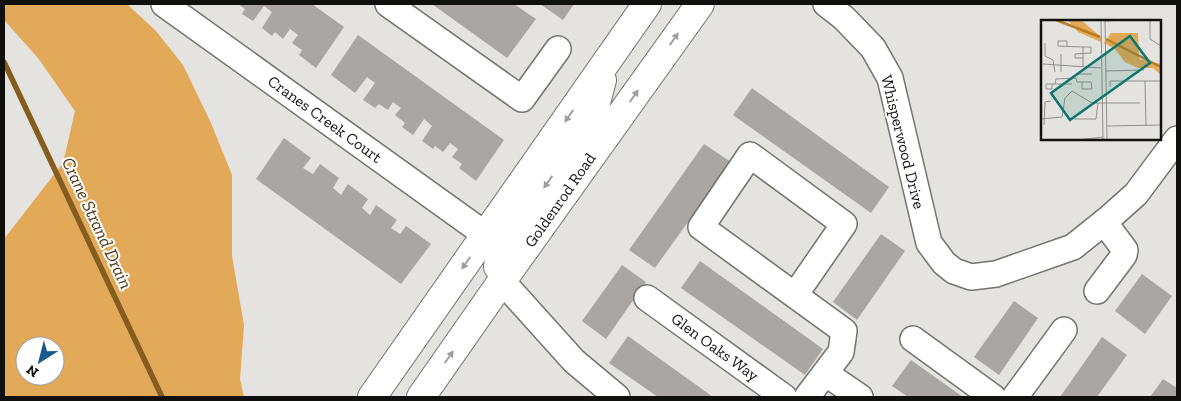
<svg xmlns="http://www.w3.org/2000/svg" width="1181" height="401" font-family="'Zilla Slab',serif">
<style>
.green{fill:#e2a959;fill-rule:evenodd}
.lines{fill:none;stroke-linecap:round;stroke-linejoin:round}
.stream{stroke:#855d1e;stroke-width:5.5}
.building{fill:#a9a6a3}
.minor-casing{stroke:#75726f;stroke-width:28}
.major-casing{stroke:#75726f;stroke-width:30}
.minor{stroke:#fff;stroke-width:25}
.major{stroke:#fff;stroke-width:28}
.oneway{fill:#9f9f9f}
.labels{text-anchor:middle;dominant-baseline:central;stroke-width:4;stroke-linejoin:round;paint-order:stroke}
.street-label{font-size:16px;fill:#10100e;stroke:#fff}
.water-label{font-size:18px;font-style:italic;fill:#4d3511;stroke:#fff}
.inset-river{fill:none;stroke:#b77e25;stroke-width:2.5}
.inset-road{fill:none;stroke:#908f8b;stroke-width:1}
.view{fill:#0f766e;fill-opacity:0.15;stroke:#0f766e;stroke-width:2.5}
.inset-edge{fill:none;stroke:#10100e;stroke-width:2.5}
</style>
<rect width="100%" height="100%" fill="#e5e3df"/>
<path class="green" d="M4,4H127L156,31L183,65L211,123L232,175V256L244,325L240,379L244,397H4V239L63,163L75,111L38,58L4,20ZM25,346H55V376H25Z"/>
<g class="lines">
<path class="stream" d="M4,62L162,397"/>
</g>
<path class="building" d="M238,4H312L344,27L316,68L299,55L302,50L292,43L298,35L290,29L283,39L275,32L272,36L262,28L272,12L264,6L253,21L242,14L245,9Z
M432,4H514L536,19L507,58Z
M540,4H574L563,20Z
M358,35L504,140L476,181L459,168L462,164L452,157L458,149L450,143L443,152L435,146L433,149L422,141L432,126L424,119L413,135L402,127L405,123L395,115L401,108L393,102L388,110L379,104L375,108L363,100L375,83L367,77L355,93L331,75Z
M752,88L889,187L871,213L733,115Z
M284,138L311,158L303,168L313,174L320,164L339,178L333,188L341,195L348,184L368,199L362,208L370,215L376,205L397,220L391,228L400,234L406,226L431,244L401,284L256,179Z
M704,144L731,162L655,268L629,250Z
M881,234L905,251L857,320L833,302Z
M700,261L823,349L805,375L681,288Z
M622,265L646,282L606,339L582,321Z
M1142,274L1172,296L1145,334L1115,311Z
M1014,301L1038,318L999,375L974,357Z
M628,336L713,397H658L609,363Z
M1102,337L1127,355L1097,397H1060Z
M911,360L963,397H908L892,386Z
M1163,379L1177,388V397H1150Z"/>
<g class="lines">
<g class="minor-casing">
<path id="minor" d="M164,4L486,235
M388,4L522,99L558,49
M826,4L844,18L873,48L890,78L929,243L944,263L954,271L971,277L996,274L1073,247L1108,219L1136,194L1177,139
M502,281L574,361L617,397
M1097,291L1124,255L1125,250L1104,222
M795,295L844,224L750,155L701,227L844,331L841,352L807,397
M647,298L784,397
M913,339L993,397
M825,373L860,397
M1015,397L1064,330"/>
</g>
<g class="major-casing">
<path id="major" d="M498,267L500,251L592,118L602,80
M372,397L647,4
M421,397L502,281L700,4"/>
</g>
<use href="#minor" class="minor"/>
<use href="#major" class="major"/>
</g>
<defs><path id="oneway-solid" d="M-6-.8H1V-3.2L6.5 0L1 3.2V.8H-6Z" transform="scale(1.25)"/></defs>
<g class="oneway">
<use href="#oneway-solid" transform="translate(674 39) rotate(-55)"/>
<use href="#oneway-solid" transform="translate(634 96) rotate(-55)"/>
<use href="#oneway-solid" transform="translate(569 116) rotate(125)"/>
<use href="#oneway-solid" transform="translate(548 182) rotate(125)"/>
<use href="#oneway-solid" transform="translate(466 263) rotate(125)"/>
<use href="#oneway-solid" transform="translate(449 357) rotate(-55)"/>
</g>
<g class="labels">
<g class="street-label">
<text transform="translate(325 119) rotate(36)">Cranes Creek Court</text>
<text transform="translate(903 142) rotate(76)">Whisperwood Drive</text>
<text transform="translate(560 200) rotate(-55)">Goldenrod Road</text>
<text transform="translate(715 347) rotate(36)">Glen Oaks Way</text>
</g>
<g class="water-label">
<text transform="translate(97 223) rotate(65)">Crane Strand Drain</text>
</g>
</g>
<g transform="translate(1041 20)">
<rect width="120" height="120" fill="#e5e3df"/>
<path d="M27,0H40L60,17V22L37,12ZM70,13H97L98,39L120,44V55L112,48H97L84,42L74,29L63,23Z" fill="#e2a959"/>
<path class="inset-river" d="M15,0L59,17M65,19L120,47"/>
<path class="inset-road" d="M60,0L62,120M64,0L66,120M109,0V19L120,26M64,1L85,0M4,23V36L12,40L14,52M26,27V21H17V26L42,27V46M20,34V52M42,38H34V34L50,33V27H42M2,44L60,48M65,51L103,50M35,54H51M35,58L36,62H50L51,69H41V62M104,61L105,105M11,64V69H5V64H31M14,64L15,59L35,58M69,67V61H120M0,99L21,97L24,78L31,71L51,83H99M33,99H55L57,83M3,105L4,82L10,81M66,106L120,105M36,120L62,117M41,120H62"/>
<path class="view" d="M89,16L109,43L29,100L10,73Z"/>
<rect width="120" height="120" class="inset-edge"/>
</g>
<rect width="1181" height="401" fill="none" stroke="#10100e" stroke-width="10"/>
<g transform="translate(40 361) rotate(216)"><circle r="24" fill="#ffffff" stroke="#9f9f9f"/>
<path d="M0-4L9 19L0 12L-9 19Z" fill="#1a598f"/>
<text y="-8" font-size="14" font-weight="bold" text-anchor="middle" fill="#10100e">N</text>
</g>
</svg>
